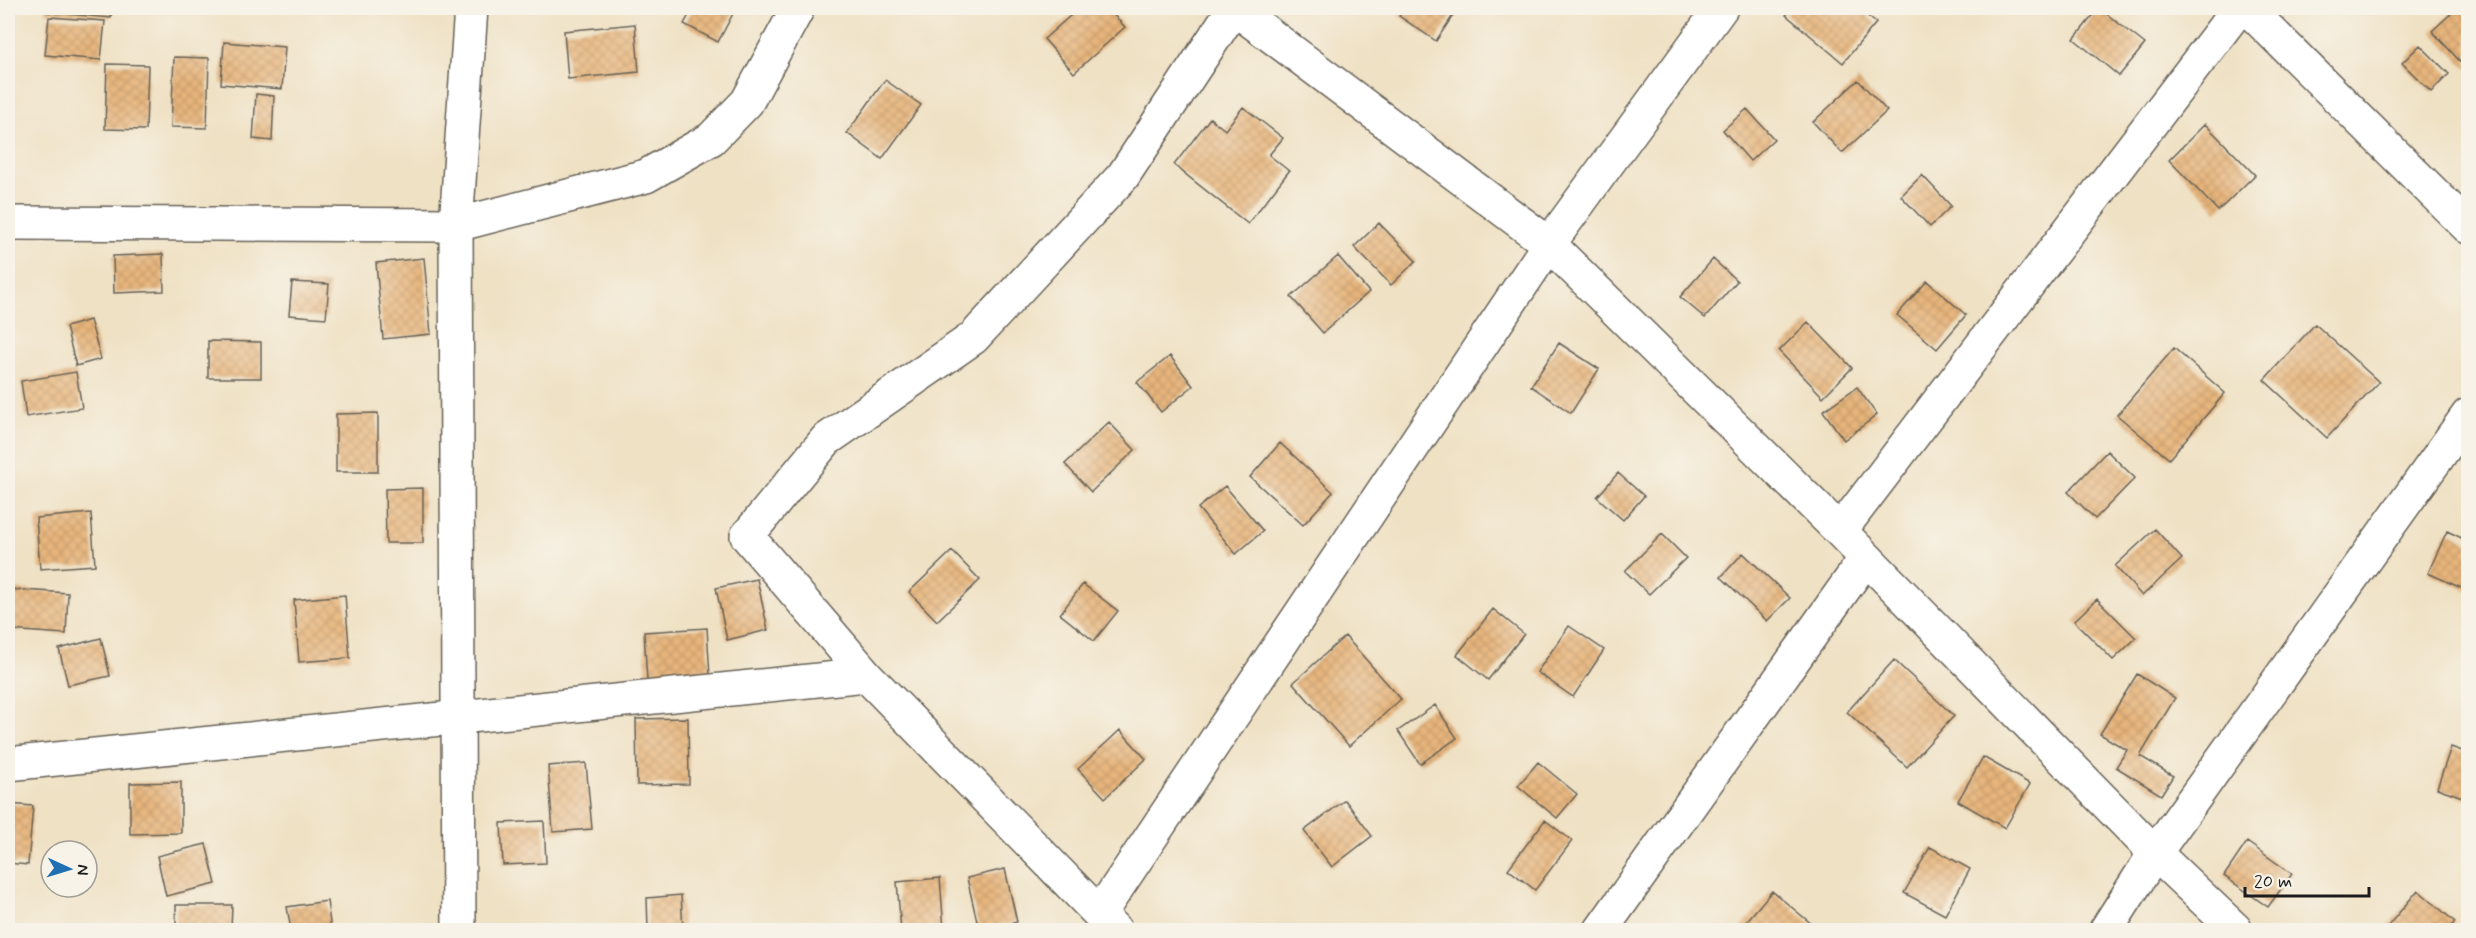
<svg xmlns="http://www.w3.org/2000/svg" width="2476" height="938" font-family="Mynerve,sans-serif">
<style>
.building{fill:url(#building-cross-hatch)}
.lines{fill:none;stroke-linecap:round;stroke-linejoin:round}
.minor-casing{stroke:#666157;stroke-width:36}
.tertiary-casing{stroke:#666157;stroke-width:36}
.minor{stroke:#fff;stroke-width:33}
.tertiary{stroke:#fff;stroke-width:33}
</style>
<defs>
<pattern id="building-cross-hatch" width="8" height="8" patternUnits="userSpaceOnUse" patternTransform="scale(1.5)"><rect width="8" height="8" fill="#e7b57c"/><path d="M0 0l8 8M0 8l8-8" fill="none" stroke="#c69b6b"/></pattern>
</defs>
<rect width="100%" height="100%" fill="#f7f3e8"/>
<filter id="ink" filterUnits="userSpaceOnUse"><feTurbulence type="fractalNoise" baseFrequency=".0167" numOctaves="2"/><feDisplacementMap in="SourceGraphic" scale="12" xChannelSelector="R" yChannelSelector="G"/><feConvolveMatrix kernelMatrix="1 2 1 2 8 2 1 2 1" color-interpolation-filters="sRGB"/></filter>
<filter id="wash" filterUnits="userSpaceOnUse"><feTurbulence type="fractalNoise" baseFrequency=".008" numOctaves="4" result="noise"/><feDisplacementMap in="SourceGraphic" scale="24" xChannelSelector="R" yChannelSelector="G"/><feGaussianBlur stdDeviation="1.35" result="paint"/><feColorMatrix in="noise" values="0 0 0 0 0 0 0 0 0 0 0 0 0 0 0 0 0 1.4 0 .05"/><feComposite in="paint" operator="in"/></filter>
<g filter="url(#wash)">
<rect width="100%" height="100%" fill="#efe1c4"/>
<g id="blocks">
<path class="building" d="M47,8H112L111,18L46,12Z
M693,8H736L718,42L684,24Z
M1079,8H1107L1125,27L1074,73L1044,39Z
M1405,8H1458L1436,41L1399,16Z
M1793,8H1858L1876,23L1843,63L1786,15Z
M2099,8L2145,44L2119,76L2074,39Z
M2457,8H2468V70L2432,31Z
M49,17L105,21L101,60L45,55Z
M635,24L639,72L568,79L564,31Z
M224,42L285,47L282,89L221,84Z
M2420,45L2449,74L2431,92L2402,63Z
M174,57L209,58L207,128L171,127Z
M107,64L148,65L146,130L105,129Z
M885,80L921,105L882,159L847,133Z
M1858,80L1887,111L1842,153L1813,122Z
M256,94L274,96L272,141L253,139Z
M1243,107L1283,138L1269,155L1289,171L1248,224L1174,165L1210,118L1225,130Z
M1747,109L1774,139L1750,161L1723,130Z
M2205,124L2255,175L2218,211L2169,160Z
M1922,175L1951,206L1930,227L1901,196Z
M1379,223L1416,261L1391,285L1354,247Z
M163,254L164,291L114,293L113,256Z
M1338,256L1369,292L1323,333L1291,297Z
M424,258L431,334L383,339L376,263Z
M1713,259L1737,281L1705,318L1680,297Z
M1927,281L1966,315L1937,349L1897,315Z
M292,282L329,284L326,318L289,315Z
M90,320L101,359L76,366L66,327Z
M1808,322L1852,368L1823,397L1779,351Z
M2315,324L2379,382L2327,438L2264,380Z
M208,341L261,342V378H208Z
M1559,343L1599,369L1571,413L1531,386Z
M2174,348L2225,393L2169,459L2117,415Z
M1170,356L1193,386L1161,412L1137,382Z
M76,372L82,408L26,417L21,381Z
M1857,387L1877,415L1844,440L1823,411Z
M378,413V472H336V414Z
M1109,422L1135,450L1091,492L1065,464Z
M1280,443L1333,492L1303,525L1250,477Z
M2107,451L2135,478L2095,519L2068,492Z
M1618,473L1644,496L1623,520L1597,497Z
M1225,486L1263,531L1236,554L1198,508Z
M423,488V543H386L385,489Z
M91,513L95,565L40,569L36,518Z
M2155,529L2182,559L2142,596L2115,566Z
M2447,531L2468,541V591L2428,573Z
M1662,534L1686,558L1649,594L1625,571Z
M952,551L980,580L937,621L909,592Z
M1743,553L1790,598L1767,621L1721,577Z
M757,579L768,630L727,640L716,588Z
M1083,584L1118,611L1094,641L1060,614Z
M8,589L68,593L66,634L8,630Z
M345,595L350,658L299,662L294,600Z
M2097,599L2136,638L2113,660L2074,621Z
M1493,609L1524,634L1488,680L1457,655Z
M1569,626L1604,650L1573,697L1537,672Z
M707,628L710,677L647,681L644,632Z
M1345,636L1401,699L1349,746L1293,683Z
M101,638L110,676L68,685L59,649Z
M1894,660L1954,716L1907,767L1847,712Z
M2137,674L2175,698L2140,756L2173,776L2161,795L2116,767L2127,750L2100,734Z
M1435,705L1457,738L1420,764L1398,731Z
M688,718L689,784L637,785L636,719Z
M1120,730L1146,759L1105,798L1078,769Z
M2451,747L2468,753V799L2437,788Z
M1983,757L2030,784L2005,828L1958,801Z
M1538,762L1577,794L1557,818L1518,786Z
M586,763L592,829L553,832L548,766Z
M181,782V833L130,834V783Z
M1345,800L1372,836L1332,867L1304,831Z
M8,804L33,806L28,865L8,863Z
M1545,820L1572,841L1535,890L1508,869Z
M544,821L546,863L503,865L501,823Z
M2247,842L2292,874L2268,907L2224,876Z
M206,844L216,884L166,896L157,856Z
M1930,847L1970,869L1945,915L1904,893Z
M1005,869L1017,922L979,930L967,878Z
M940,878L944,930H901L897,882Z
M2418,890L2455,922L2447,930H2391L2387,927Z
M1772,891L1819,930H1739Z
M681,895L683,930H648L647,898Z
M327,901L331,930H291L287,907Z
M176,905H232L231,930H176Z"/>
</g>
</g>
<g filter="url(#ink)">
<use href="#blocks" fill-opacity="0" stroke="#666157" stroke-width="1.5"/>
<g class="lines">
<g class="minor-casing">
<path id="minor" d="M1234,8L1549,244L1840,531L2155,853L2236,930
M8,223L456,225L646,176L711,139L747,102L798,8
M1840,531L2239,8
M8,764L866,675
M1100,913L1549,244L1721,8
M459,930L456,225L471,8
M1115,930L866,675L747,536L826,440L973,338L1123,176L1234,8
M1601,930L1866,558
M2106,930L2155,853L2468,415"/>
</g>
<g class="tertiary-casing">
<path id="tertiary" d="M2247,8L2468,227"/>
</g>
<use href="#minor" class="minor"/>
<use href="#tertiary" class="tertiary"/>
</g>
</g>
<rect width="2476" height="938" fill="none" stroke="#f7f3e8" stroke-width="30"/>
<g transform="translate(69 869) rotate(94)"><circle r="28" fill="#f7f3e8" stroke="#9f9d96" stroke-width="1.5"/>
<path d="M0-4.5L10 22L0 15L-10 22Z" fill="#1f6fb2"/>
<text y="-9" font-size="16" font-weight="bold" text-anchor="middle" fill="#1c1c1c">N</text>
</g>
<path d="M2245 887v9h124v-9" fill="none" stroke="#1c1c1c" stroke-width="3"/>
<text x="2254" y="887" font-size="18" fill="#1c1c1c" stroke="#f7f3e8" stroke-width="4.5" paint-order="stroke">20 m</text>
</svg>
